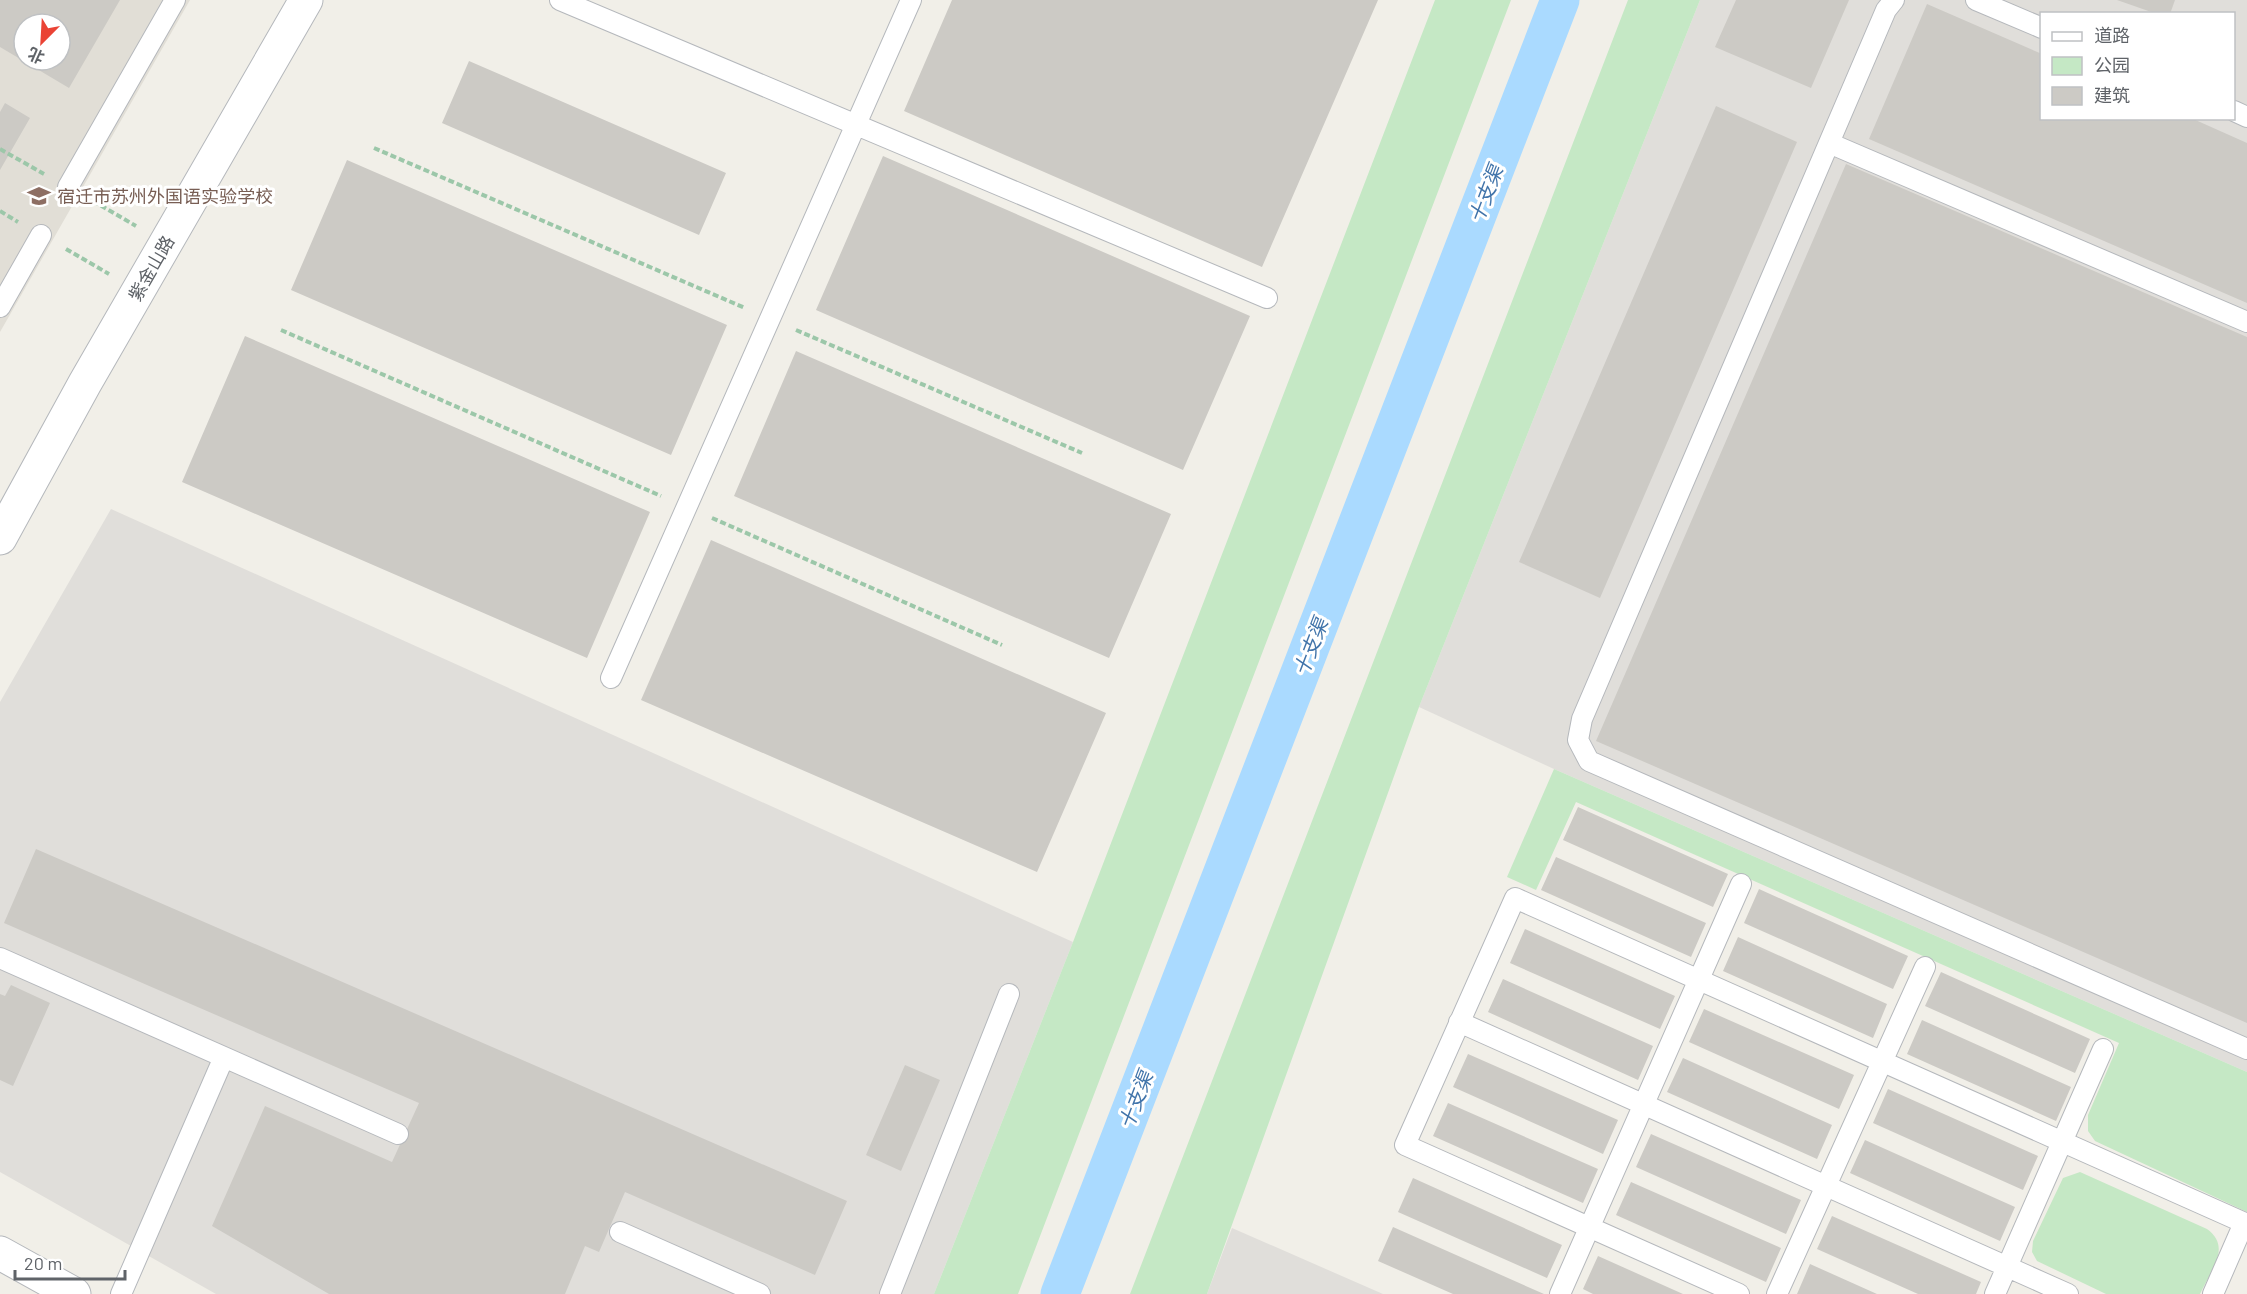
<svg xmlns="http://www.w3.org/2000/svg" width="2247" height="1294" font-family="Barlow,'Noto Sans SC',sans-serif">
<style>
.industrial{fill:#e0deda;fill-rule:evenodd}
.education{fill:#e1ded6;fill-rule:evenodd}
.green{fill:#c5e8c5}
.lines{fill:none;stroke-linecap:round;stroke-linejoin:round}
.canal{stroke:#aadaff;stroke-width:39}
.building{fill:#cccac5;fill-rule:evenodd}
.service-casing{stroke:#b5b8bc;stroke-width:22}
.tertiary-casing{stroke:#b5b8bc;stroke-width:35}
.path{stroke:#9cc7a9;stroke-width:4;stroke-dasharray:6 3;stroke-linecap:butt}
.service{stroke:#fff;stroke-width:20}
.tertiary{stroke:#fff;stroke-width:33}
.labels{text-anchor:middle;dominant-baseline:central;stroke-width:6;stroke-linejoin:round;paint-order:stroke}
.education-label{font-size:18px;fill:#785e54;stroke:#fff;text-anchor:start}
.street-label{font-size:18px;fill:#5f6368;stroke:#fff}
.water-label{font-size:20px;font-style:italic;fill:#4174aa;stroke:#fff}
</style>
<rect width="100%" height="100%" fill="#f1efe8"/>
<path class="industrial" d="M1700,0H2247V1072L1554,769L1419,707ZM2042,14H2234V118H2042Z
M111,509L1073,942L934,1294H216L0,1172V702Z
M1232,1228L1383,1294H1207Z"/>
<path class="education" d="M0,0H190L0,332ZM24,24H60V60H24Z"/>
<path class="green" d="M1435,0H1511L1018,1294H934L1073,942Z
M1628,0H1700L1419,707L1207,1294H1130Z
M1554,769L2247,1072V1212L2095,1141L2088,1131V1115L2119,1043L1576,802L1536,890L1507,877Z
M2080,1172L2207,1229C2232,1247 2211,1270 2200,1294H2106L2037,1261L2032,1252L2033,1241L2063,1178Z"/>
<g class="lines">
<path class="canal" d="M1060,1294L1560,0"/>
</g>
<path class="building" d="M0,0H120L69,88L0,47ZM24,24H60V60H24Z
M952,0H1378L1262,267L904,111Z
M1736,0H1849L1811,88L1715,47Z
M2117,0H2175L2170,14H2157Z
M1927,4L2042,54V118H2191L2247,143V303L1869,139Z
M469,61L726,173L699,235L442,123Z
M5,103L30,118L0,170V112Z
M1716,106L1797,142L1600,598L1519,562Z
M883,156L1250,316L1183,470L816,310Z
M347,160L727,325L671,455L291,290Z
M1846,164L2247,337V1023L1596,741Z
M245,336L650,512L587,658L182,482Z
M796,351L1171,514L1109,658L734,496Z
M711,540L1106,713L1037,872L641,700Z
M1578,807L1728,874L1713,907L1563,840Z
M36,849L847,1201L815,1275L625,1192L599,1252L585,1246L565,1294H329L212,1226L265,1106L392,1162L419,1103L4,923Z
M1556,857L1706,923L1691,957L1541,890Z
M1759,889L1908,956L1893,989L1744,923Z
M1525,929L1675,996L1660,1029L1510,963Z
M1738,937L1887,1004L1873,1038L1723,971Z
M1941,972L2090,1039L2075,1073L1925,1006Z
M1503,979L1653,1046L1638,1080L1488,1012Z
M11,985L50,1003L13,1086L0,1080V994L5,996Z
M1704,1009L1854,1075L1839,1109L1689,1042Z
M1922,1020L2071,1087L2056,1121L1907,1054Z
M1468,1054L1618,1120L1603,1154L1453,1087Z
M1683,1058L1832,1125L1817,1159L1667,1092Z
M905,1065L940,1080L901,1171L866,1155Z
M1888,1089L2038,1156L2023,1190L1873,1123Z
M1448,1103L1598,1169L1583,1203L1433,1136Z
M1651,1134L1801,1200L1786,1234L1636,1167Z
M1865,1140L2015,1207L2000,1241L1850,1173Z
M1413,1178L1562,1245L1547,1278L1398,1212Z
M1631,1182L1781,1248L1766,1282L1616,1215Z
M1832,1216L1981,1282L1976,1294H1918L1817,1249Z
M1393,1227L1544,1294H1453L1378,1261Z
M1598,1256L1683,1294H1593L1583,1289Z
M1810,1264L1877,1294H1797Z"/>
<g class="lines">
<g class="service-casing">
<path id="service" d="M560,0L1267,298
M1894,0L1886,10L1582,719L1578,740L1589,761L2247,1049
M1976,0L2042,28
M2234,111L2247,117
M1829,143L2247,322
M68,187L175,0
M0,307L41,235
M611,678L911,0
M0,958L398,1134
M1459,1022L2068,1294
M620,1232L760,1294
M121,1294L224,1057
M890,1294L1009,994
M1560,1294L1741,884
M1739,1294L1405,1145L1515,898L2247,1224
M1777,1294L1925,967
M1995,1294L2103,1049
M2213,1294L2244,1223"/>
</g>
<g class="tertiary-casing">
<path id="tertiary" d="M0,538L85,383L306,0
M0,1253L74,1294"/>
</g>
<path class="path" d="M374,148L745,308
M0,149L44,174
M93,201L136,226
M0,211L18,222
M66,249L109,274
M281,330L661,496
M796,330L1082,453
M712,518L1002,645"/>
<use href="#service" class="service"/>
<use href="#tertiary" class="tertiary"/>
</g>
<defs>
<g id="school-bare" transform="scale(1.8)"><path d="M0-5L7-2L0 1L-7-2ZM-4 1L0 2.5L4 1V4Q0 6-4 4Z" fill="#8d6e63" stroke="#fff" stroke-width="2.5" paint-order="stroke"/></g>
</defs>
<g fill-rule="evenodd">
<use href="#school-bare" x="39" y="196"/>
</g>
<g class="labels">
<g class="education-label">
<text x="57" y="196">宿迁市苏州外国语实验学校</text>
</g>
<g class="street-label">
<text transform="translate(151 268) rotate(-60)">紫金山路</text>
</g>
<g class="water-label">
<text transform="translate(1485 194) rotate(-69)">十支渠</text>
<text transform="translate(1310 647) rotate(-69)">十支渠</text>
<text transform="translate(1135 1100) rotate(-69)">十支渠</text>
</g>
</g>
<rect x="2040" y="12" width="195" height="108" fill="#ffffff" stroke="#bfc1c3" stroke-width="1.5"/>
<rect x="2052" y="32" width="30" height="9" fill="#ffffff" stroke="#bfc1c3" stroke-width="1.5"/>
<text x="2094" y="42" font-size="18" fill="#5f6368">道路</text>
<rect x="2052" y="57" width="30" height="18" fill="#c5e8c5" stroke="#bfc1c3" stroke-width="1.5"/>
<text x="2094" y="72" font-size="18" fill="#5f6368">公园</text>
<rect x="2052" y="87" width="30" height="18" fill="#cccac5" stroke="#bfc1c3" stroke-width="1.5"/>
<text x="2094" y="102" font-size="18" fill="#5f6368">建筑</text>
<g transform="translate(42 42) rotate(204)"><circle r="28" fill="#ffffff" stroke="#bfc1c3" stroke-width="1.5"/>
<path d="M0-4.5L10 22L0 15L-10 22Z" fill="#ea4335"/>
<text y="-9" font-size="16" font-weight="bold" text-anchor="middle" fill="#5f6368">北</text>
</g>
<path d="M15 1270v9h110v-9" fill="none" stroke="#5f6368" stroke-width="3"/>
<text x="24" y="1270" font-size="18" fill="#5f6368" stroke="#ffffff" stroke-width="4.5" paint-order="stroke">20 m</text>
</svg>
